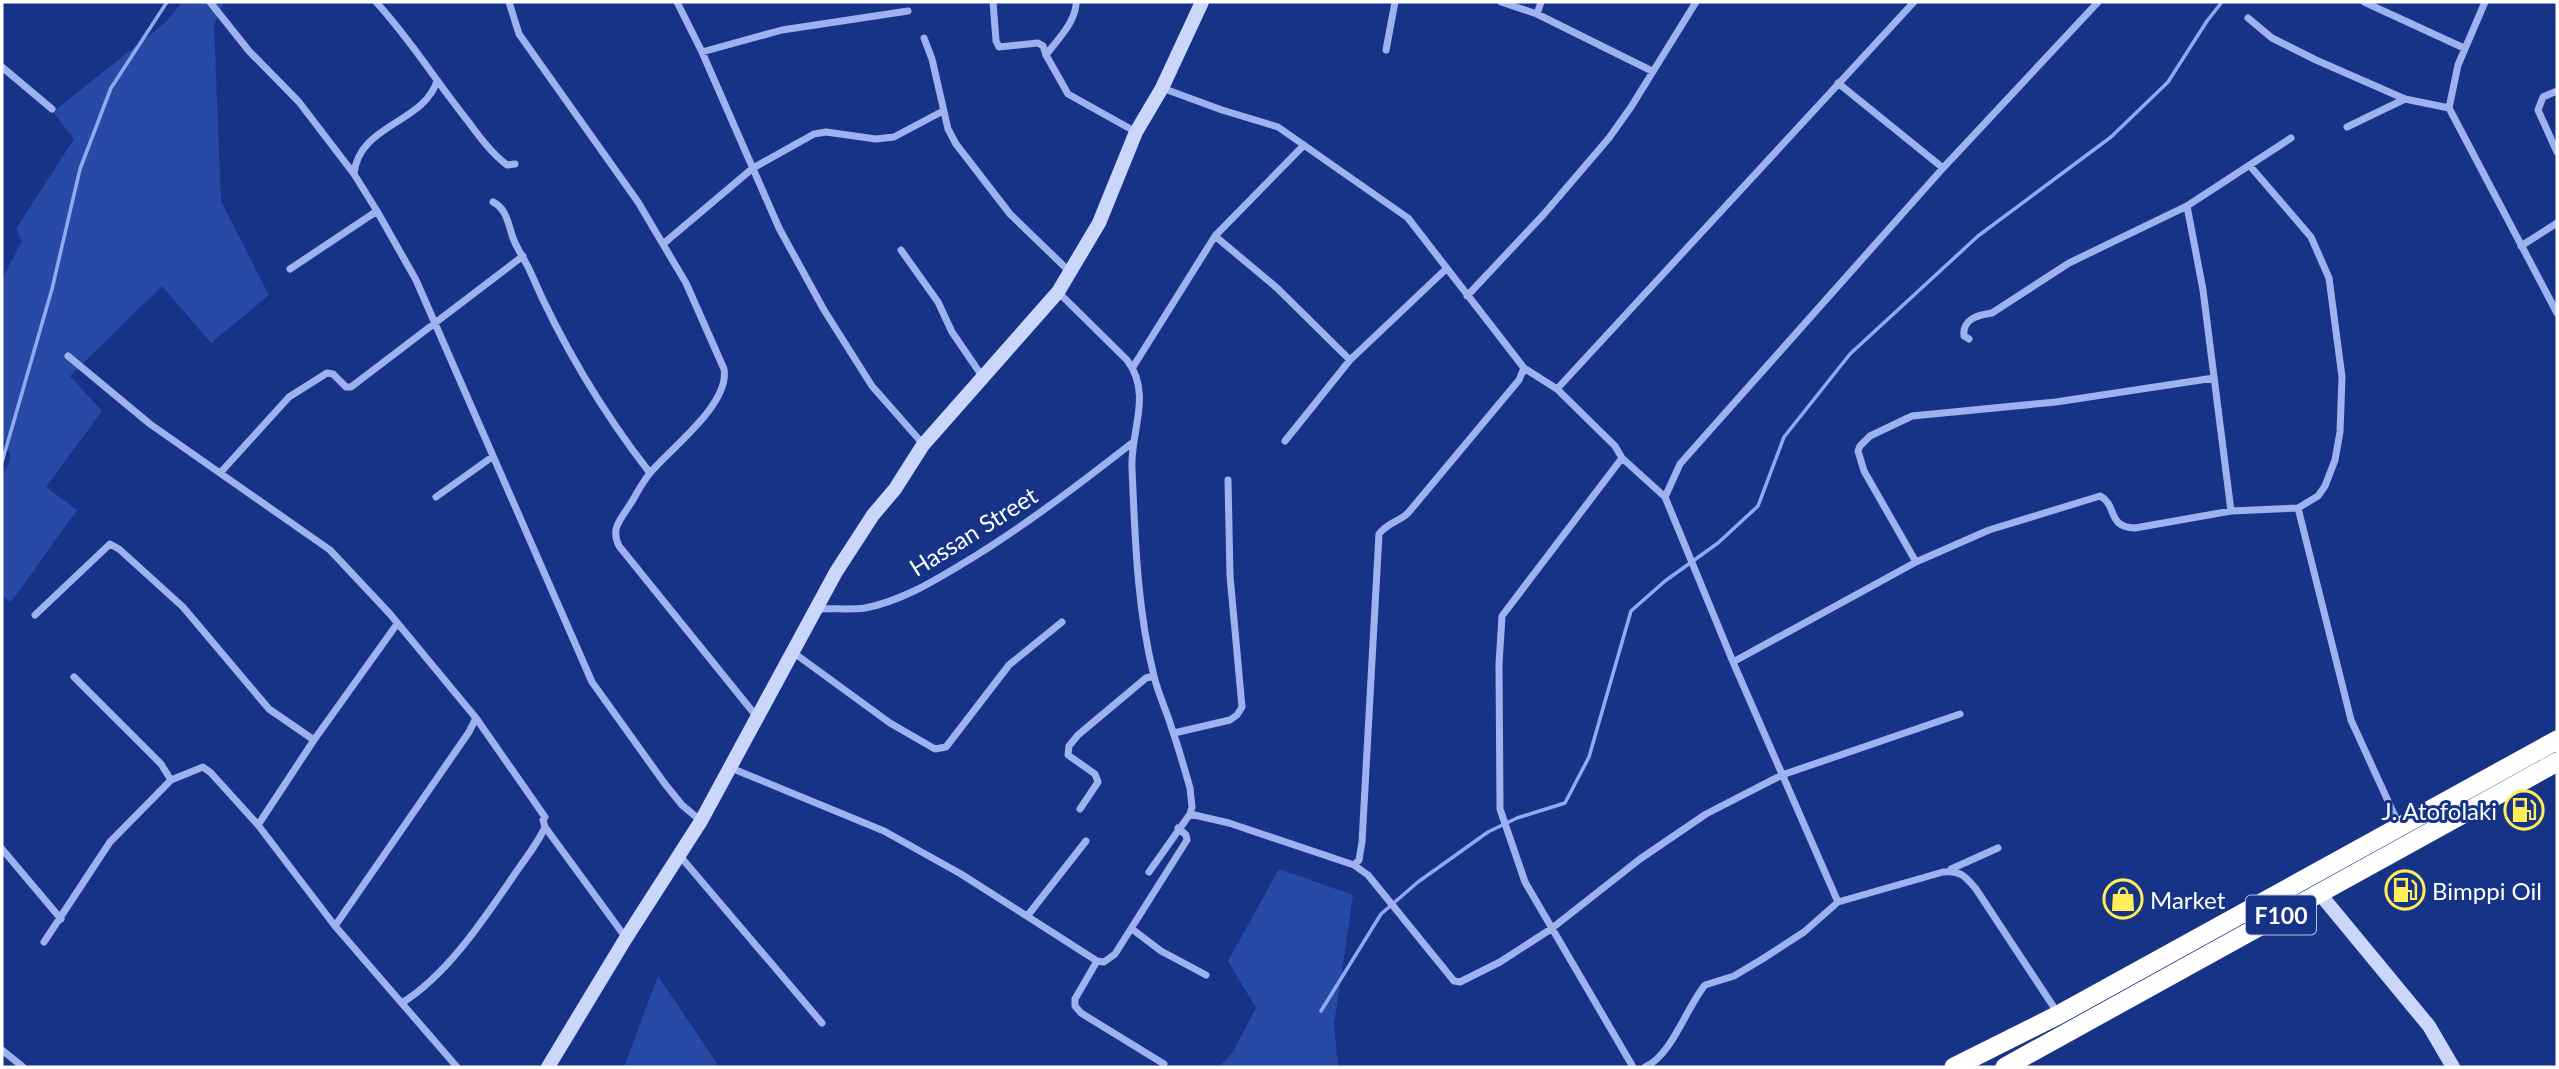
<svg xmlns="http://www.w3.org/2000/svg" width="2559" height="1069" font-family="Lato,sans-serif">
<style>
.green{fill:#284aa7}
.lines{fill:none;stroke-linecap:round;stroke-linejoin:round}
.stream{stroke:#8faaf1;stroke-width:3.5}
.street{stroke:#9db2ee;stroke-width:7}
.secondary{stroke:#cad6fa;stroke-width:14}
.highway{stroke:#fff;stroke-width:19}
.labels{text-anchor:middle;dominant-baseline:central;stroke-width:6;stroke-linejoin:round;paint-order:stroke}
.shield{fill:#163388;stroke:#b9c2db;stroke-width:2}
.shield-label{font-size:23px;font-weight:bold;fill:#fff}
.street-label{font-size:24px;fill:#fff;stroke:#163388}
.poi-label{font-size:24px;fill:#fff;stroke:#163388;text-anchor:start}
</style>
<rect width="100%" height="100%" fill="#163388"/>
<path class="green" d="M182,2H224L214,25L221,201L269,295L211,343L162,286L70,376L102,411L46,487L77,510L11,602L2,595V478L11,457L2,435V280L22,241L16,229L74,139L53,112L166,22Z
M1279,869L1353,895L1334,1024L1338,1067H1219L1232,1053L1256,1008L1228,961Z
M658,976L716,1062L717,1067H624Z"/>
<g class="lines">
<path class="stream" d="M2,462L52,289L80,169L111,88L167,2
M1321,1011L1381,914L1418,882L1488,832L1517,818L1565,803L1589,757L1631,611L1665,581L1718,543L1758,506L1784,437L1850,354L1978,236L2111,137L2168,82L2207,21L2222,2"/>
<path class="street" d="M210,2L249,51L299,102L354,174L377,211L416,280L592,682L665,784L682,805L701,821
M376,2C410,39 436,81 467,120C479,136 491,153 507,165L515,164
M509,2L519,34L638,202L686,283L724,369C730,404 672,447 651,472C643,481 637,493 631,503C621,519 610,528 619,546L757,717
M677,2L702,52L779,228L824,310L872,386L923,444
M993,2L996,41L999,47L1038,43L1043,46L1046,55L1068,94L1136,132
M1501,2L1537,14L1652,71
M2364,2L2464,48
M2485,2L2458,65L2449,108L2557,313
M1537,14L1541,2
M2248,18L2272,38L2316,60L2405,99L2449,108
M924,38L932,59L948,129L956,144L1010,214L1070,272
M1386,50L1395,2
M702,52L782,30L908,11
M1046,55C1057,40 1074,24 1076,5
M2,67L52,109
M1838,83L1943,168
M1162,88L1222,110L1278,127L1408,218L1524,368L1557,389L1615,446L1622,458L1665,497L1733,662L1838,902
M2557,91L2543,97L2538,110L2557,152
M2347,127L2405,99
M354,174C359,124 423,124 437,81
M493,202C507,209 508,224 513,238C517,249 525,260 530,271C560,341 603,413 650,473
M2187,206L2203,290L2231,511
M1215,236L1277,288L1350,360
M663,244L753,168L814,134L826,132L876,139L894,137L943,111
M2521,246L2557,223
M901,250L938,302L952,332L982,376
M290,269L377,211
M1058,292L1127,360C1153,394 1130,432 1132,468C1135,537 1137,609 1154,676C1158,693 1166,710 1171,726C1178,746 1184,767 1190,788L1192,807L1190,814L1149,872
M1467,296L1544,214L1609,138L1631,107L1696,2
M1969,339L1964,336C1962,319 1978,315 1992,313L2069,263L2187,206L2291,138
M68,356L150,424L330,550L390,614L476,718L545,817L543,820L545,827L626,938
M1133,367L1215,236L1304,145
M1557,389L1914,2
M1285,441L1350,360L1446,269
M1622,458L1502,616L1499,664L1500,809L1525,882L1633,1067
M221,472L289,397L327,373L333,374L346,387H351L523,256
M436,497L492,457
M1665,497L1680,464L1695,447L1943,168L2098,2
M2298,508L2351,720L2399,825
M1916,562L1864,471L1858,451L1860,446L1870,436L1912,416L2056,402L2214,378
M817,609C833,608 850,610 865,608C901,601 932,582 962,564C1022,528 1077,486 1132,443
M35,615L110,544L119,549L183,607L269,709L314,740
M794,653L890,723L935,749L946,747L1009,665L1062,622
M1733,662L1916,562L1989,530L2100,496C2118,505 2106,527 2135,528L2231,511L2298,508L2318,496L2325,486L2335,460L2340,432L2342,377L2329,278L2311,237L2250,166
M74,677L161,764L171,780
M1174,733L1230,720L1237,715L1242,707L1230,576L1228,480
M731,768L884,831L961,874L1097,961
M1080,809L1098,782L1095,774L1068,755L1069,746L1078,735L1146,678L1154,676
M1190,814L1229,823L1354,865L1368,875L1454,981L1460,982L1500,962L1551,929L1640,859L1706,814L1782,775L1960,714
M258,825L314,740L397,624
M2,849L61,919
M680,856L822,1023
M1354,865L1359,860L1362,842L1379,534C1388,522 1399,522 1408,513L1519,380L1524,368
M1951,869L1998,848
M1028,915L1086,841
M335,926L469,732L476,718
M1132,929L1161,951L1206,975
M44,942L110,842L171,780L203,767L211,773L258,825L335,926L457,1067
M402,1003C450,973 487,914 519,868C528,855 539,841 545,827
M2,1050L23,1067
M1164,1064L1081,1013L1075,1006V999L1097,961L1104,962L1115,954L1187,840L1186,835L1178,828
M1645,1067C1672,1055 1686,1008 1705,985L1734,976L1764,958L1804,932L1838,902L1943,872C1960,870 1965,876 1976,889L2057,1012"/>
<path class="secondary" d="M2320,894L2429,1026L2453,1067
M548,1067L626,938L701,821L836,572L873,515L895,489L923,445L1058,292L1099,223L1136,132L1162,88L1202,2"/>
<path class="highway" d="M1954,1067L2058,1015L2557,740
M2005,1067L2557,762"/>
</g>
<defs>
<g id="fuel-ring" transform="scale(2.0125)"><circle r="9.5" fill="#163388" stroke="#ffee5a" stroke-width="1.5"/><path d="M-5.5-6h7V0h2V4h1.3V-2.5L3-4.5l.8-.8L6-3V5H2.5V1h-1V6h-7ZM-4.2-4.7v3.2H.2V-4.7Z" fill="#ffee5a"/></g>
<g id="shop-ring" transform="scale(2.0125)"><circle r="9.5" fill="#163388" stroke="#ffee5a" stroke-width="1.5"/><path d="M-5-2.5h2.3a2.7 3.5 0 0 1 5.4 0H5L5.5 6h-11ZM-1.5-2.5h3a1.5 2.3 0 0 0-3 0Z" fill="#ffee5a"/></g>
</defs>
<g fill-rule="evenodd">
<use href="#fuel-ring" x="2524" y="810"/>
<use href="#fuel-ring" x="2405" y="890"/>
<use href="#shop-ring" x="2123" y="899"/>
</g>
<g class="labels">
<rect class="shield" x="2246" y="895.5" width="70" height="39" rx="5"/>
<g class="shield-label">
<text x="2281" y="915">F100</text>
</g>
<g class="street-label">
<text transform="translate(973 531) rotate(-32)">Hassan Street</text>
</g>
<g class="poi-label">
<text x="2497" y="810" text-anchor="end">J. Atofolaki</text>
<text x="2432" y="890">Bimppi Oil</text>
<text x="2150" y="899">Market</text>
</g>
</g>
<rect width="2559" height="1069" fill="none" stroke="#ffffff" stroke-width="7"/>
</svg>
